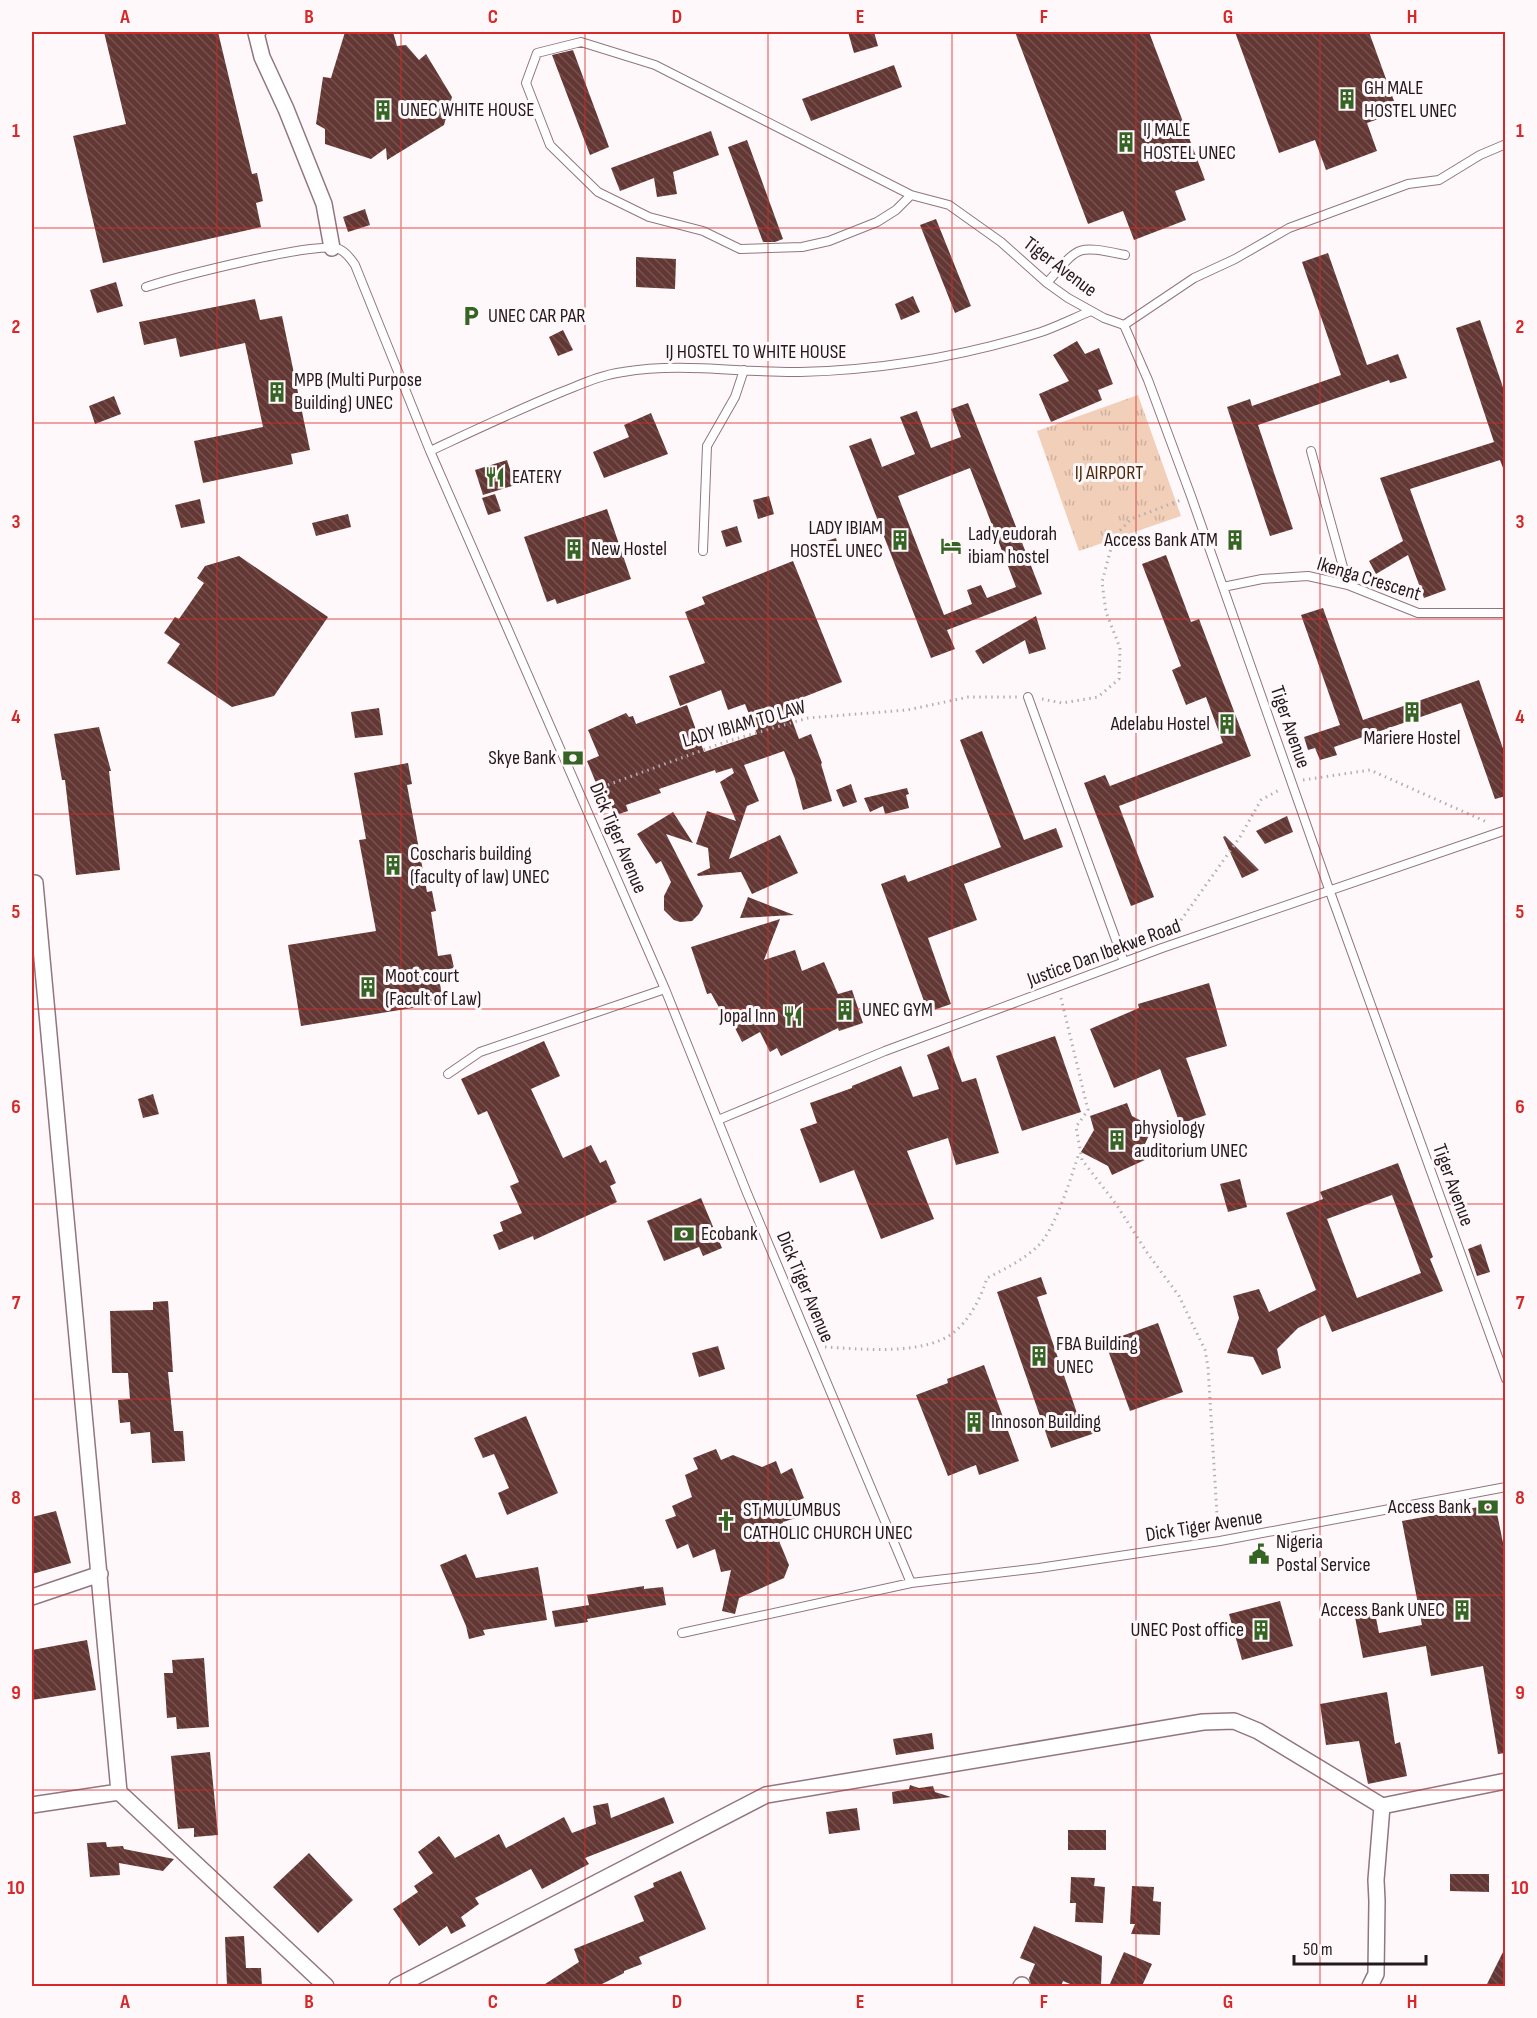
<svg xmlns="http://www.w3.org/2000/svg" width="1537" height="2018" font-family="'Sofia Sans Condensed',sans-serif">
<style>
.park{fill:url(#park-tufts)}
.building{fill:url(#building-back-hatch);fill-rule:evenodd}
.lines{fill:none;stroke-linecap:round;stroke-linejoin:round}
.lane-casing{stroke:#92767f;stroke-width:10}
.street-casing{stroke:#92767f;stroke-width:18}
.path{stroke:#b6aeb1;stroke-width:3;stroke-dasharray:1.5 4.5;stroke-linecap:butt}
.lane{stroke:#fff;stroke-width:8}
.street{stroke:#fff;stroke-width:15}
.grid{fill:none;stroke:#d62828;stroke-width:1.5;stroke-opacity:0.55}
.labels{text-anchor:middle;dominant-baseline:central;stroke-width:6;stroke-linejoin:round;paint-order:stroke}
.poi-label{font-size:20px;fill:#24191d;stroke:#fff8fa;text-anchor:start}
.street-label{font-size:20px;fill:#24191d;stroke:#fff8fa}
.park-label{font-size:20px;fill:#512909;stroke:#fff8fa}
.neatline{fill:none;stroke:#d62828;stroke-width:2}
.grid-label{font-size:20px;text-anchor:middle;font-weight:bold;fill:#d62828}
</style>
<defs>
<pattern id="park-tufts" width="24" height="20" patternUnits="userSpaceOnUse" patternTransform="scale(1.5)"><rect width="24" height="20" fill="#f1cfb9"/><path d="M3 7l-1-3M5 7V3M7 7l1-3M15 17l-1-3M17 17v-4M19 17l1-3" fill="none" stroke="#ceb19f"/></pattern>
<pattern id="building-back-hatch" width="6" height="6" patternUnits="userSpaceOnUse" patternTransform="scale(1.5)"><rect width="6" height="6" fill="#633834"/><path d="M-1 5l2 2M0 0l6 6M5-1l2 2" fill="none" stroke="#75524f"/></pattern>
</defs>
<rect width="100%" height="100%" fill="#fff8fa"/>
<path class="park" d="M1138,395L1181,516L1079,551L1037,431Z"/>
<path class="building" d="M104,32H218L252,174L257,173L263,201L256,203L261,227L103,263L73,136L126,124Z
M345,32H393L397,46L406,45L419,60L426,54L452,97L444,125L387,160L386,148L371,159L325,144V129L316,124L323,77L331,78Z
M848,32H874L878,46L854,53Z
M1015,32H1149L1205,180L1175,191L1186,220L1134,240L1123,211L1088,224Z
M1235,32H1369L1398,112L1367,123L1377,151L1326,170L1315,140L1279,153Z
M573,50L609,147L590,155L552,55Z
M894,65L902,87L811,121L802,99Z
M711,131L719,155L673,172L677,194L657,197L654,178L620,191L611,168Z
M747,140L783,239L775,242H763L728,147Z
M365,209L370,225L348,232L343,217Z
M936,219L971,306L955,313L920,225Z
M1328,253L1367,365L1398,354L1407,378L1390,383L1389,380L1258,425L1293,529L1270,536L1227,407L1250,399L1252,406L1341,375L1302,262Z
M636,257L676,259L675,289L636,287Z
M116,282L123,306L97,313L90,290Z
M913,296L920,312L901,320L895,304Z
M255,299L260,320L282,316L310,450L291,454L293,464L203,483L194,441L263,427L245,343L180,357L176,338L144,345L139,322Z
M1480,320L1506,396V468H1503L1500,460L1410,489L1446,590L1424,598L1408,555L1376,574L1369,561L1403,541L1380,478L1494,442L1456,328Z
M563,330L573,350L558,356L549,337Z
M1077,341L1085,354L1099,348L1113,384L1098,390L1102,400L1051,422L1039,394L1069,381L1053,355Z
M114,396L121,414L95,424L89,406Z
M968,403L1042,594L947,630L955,649L931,658L849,446L871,438L882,467L915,454L900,417L917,411L931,448L961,437L951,409ZM970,468L1016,587L987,598L981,585L967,590L972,604L944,615L898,496Z
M651,413L668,454L604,478L593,452L629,437L624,425Z
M507,460L515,485L483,495L475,470Z
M495,494L501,511L488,515L482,498Z
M769,496L774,514L758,519L753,500Z
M200,499L205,523L181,528L175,505Z
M607,509L631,579L557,604L555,599L547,602L524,537Z
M348,514L351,527L316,536L312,523Z
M737,526L742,542L726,547L721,531Z
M836,538L840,552L821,558L817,544Z
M1166,555L1191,622L1199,619L1251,756L1119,806L1154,897L1131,906L1084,783L1105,775L1110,786L1223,743L1206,697L1186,705L1172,670L1181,666L1142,564Z
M239,556L328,617L274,696L232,707L167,663L180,644L164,633L175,617L179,619L204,583L197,578L205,566Z
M793,561L842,682L786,704L799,739L811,734L822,763L821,764L832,801L803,810L795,779L784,751L744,765L759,801L747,806L729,859L780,835L798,873L752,894L741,872L698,876L697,874L710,868L708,848L696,844L707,811L736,821L720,782L734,773L732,768L716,773L715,770L659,789L661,793L626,805L628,811L613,816L601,781L596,783L587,761L599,756L588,730L626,713L629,717L633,716L636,724L687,705L704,752L757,734L745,704L728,710L721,690L680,706L669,676L705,663L685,612L705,604L702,597Z
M1323,608L1363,720L1479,680L1506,757V796L1495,799L1461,703L1334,747L1337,755L1320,760L1315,748L1308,750L1304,737L1340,725L1301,615Z
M1036,616L1046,649L1029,654L1025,640L983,664L975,651Z
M379,708L383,735L355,738L351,712Z
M99,727L111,771H109L120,870L76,875L65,780H62L54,734Z
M982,731L1024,840L1056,828L1063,847L964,884L977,920L928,938L951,1004L928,1012L881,884L905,875L908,882L1001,847L960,740Z
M408,763L412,784L407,785L427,892L432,891L436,911L431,912L438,956L451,954L454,968L438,971L443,1003L301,1026L288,945L376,931L359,840L366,839L354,773Z
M851,784L857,802L843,807L836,790Z
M907,788L909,794L906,795L909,808L885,814L883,806L870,812L864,798Z
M673,812L693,843L666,834L703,906L699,914L692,921L680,922L674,920L664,910V896L671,882L661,861L656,864L637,834Z
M1287,816L1293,832L1265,844L1256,831Z
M1225,836L1259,870L1242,878L1223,837Z
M748,897L794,915L740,918Z
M780,919L764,960L795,950L802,971L824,962L838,994L852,990L863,1023L839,1031L838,1028L781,1056L777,1048L770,1052L760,1032L742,1042L730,1018L726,1020L711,993L707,994L691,947Z
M1209,983L1227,1046L1186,1058L1206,1115L1180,1124L1160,1069L1114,1088L1090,1029L1139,1008L1138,1004Z
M1055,1036L1081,1112L1022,1131L996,1056Z
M544,1041L560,1076L531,1089L563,1158L591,1145L600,1163L606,1160L616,1183L610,1186L617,1202L534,1240L533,1236L499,1250L493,1235L503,1231L500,1222L522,1213L510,1186L519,1182L487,1111L478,1115L461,1079Z
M949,1046L962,1082L976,1078L999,1153L956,1165L948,1138L907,1151L934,1219L881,1239L854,1170L820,1183L800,1129L817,1123L810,1103L852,1088V1086L901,1066L913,1097L939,1089L927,1055Z
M153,1094L159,1114L143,1118L138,1099Z
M1127,1103L1132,1116L1153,1127L1142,1150L1147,1159L1112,1175L1108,1166L1081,1152L1094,1130L1090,1116Z
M1398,1163L1433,1257L1430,1259L1443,1291L1332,1332L1325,1315L1298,1328L1277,1349L1281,1368L1262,1375L1253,1357L1227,1353L1239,1318L1233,1296L1259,1289L1269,1312L1316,1290L1286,1213L1323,1199L1320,1192ZM1392,1195L1421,1273L1357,1298L1327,1219Z
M1240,1179L1247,1207L1228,1212L1220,1184Z
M701,1198L722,1248L703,1256L699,1247L664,1261L647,1221Z
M1481,1244L1490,1272L1477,1276L1468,1249Z
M1041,1277L1047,1294L1037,1297L1079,1419L1089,1416L1095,1433L1051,1448L997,1292Z
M168,1301L173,1372H168L174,1431H183L185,1461L152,1463L150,1432L131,1434L130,1422L120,1423L118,1400L130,1399L128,1373H112L110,1311L153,1310V1302Z
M1158,1323L1183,1392L1130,1411L1105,1342Z
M718,1346L725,1369L699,1377L692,1353Z
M984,1365L1019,1461L979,1475L976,1465L948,1476L916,1395L948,1383L947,1379Z
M526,1416L558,1493L507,1515L498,1493L509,1488L494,1454L483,1458L474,1438Z
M716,1449L721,1460L733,1455L762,1467L776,1461L781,1474L792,1468L804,1498L792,1503L796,1518L783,1522L777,1536L789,1565L784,1578L739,1598L735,1614L722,1611L731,1570L721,1572L715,1549L693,1558L688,1544L677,1549L665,1520L676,1516L672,1506L692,1497L685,1475L698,1469L693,1458Z
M1495,1504L1506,1557V1753L1498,1754L1483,1666L1431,1676L1426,1646L1363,1658L1354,1612L1374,1608L1379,1633L1422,1625L1402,1521Z
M56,1511L71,1563L32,1574V1517Z
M466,1554L476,1578L538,1567L547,1620L483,1630L485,1635L469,1639L466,1626L440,1565Z
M644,1586V1589L663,1587L666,1605L587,1619L588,1622L555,1627L552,1611L589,1605L587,1595Z
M1280,1601L1293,1646L1242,1660L1229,1614Z
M87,1640L96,1690L32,1700V1650Z
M204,1658L209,1727L177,1729L176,1717L167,1718L164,1673H173L172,1660Z
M1387,1692L1395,1744L1400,1742L1407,1776L1368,1784L1359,1741L1326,1745L1320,1704Z
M932,1733L934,1749L896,1755L893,1739Z
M210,1752L218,1835L194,1837V1828L178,1829L171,1756Z
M910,1785L919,1788L933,1786L935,1792L951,1797L893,1804L892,1792L909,1789Z
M664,1797L674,1823L585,1858L589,1864L542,1889L531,1869L475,1898L479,1904L461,1917L466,1926L451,1934L447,1926L419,1946L393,1909L418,1892L414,1886L433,1873L418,1852L439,1836L455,1858L499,1834L506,1848L564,1817L572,1833L596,1824L593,1806L608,1803L611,1818Z
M857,1808L860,1830L829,1834L826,1812Z
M1068,1830H1106V1850H1068Z
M106,1842L107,1847L123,1846L124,1849L174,1859L163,1871L119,1863L120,1875L90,1877L87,1843Z
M309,1853L353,1900L318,1933L273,1887Z
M681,1871L706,1929L639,1957L642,1964L624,1971V1973L598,1986H542L579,1962L574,1949L644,1921L634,1896L654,1887L653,1883Z
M1450,1874H1489V1892L1450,1891Z
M1071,1877L1095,1878L1094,1886L1105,1887L1103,1923L1075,1922L1076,1903H1070Z
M1132,1886L1154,1887L1153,1901L1161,1902L1160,1935L1131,1934L1135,1924H1130Z
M1034,1926L1102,1956L1101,1986H1075L1063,1981L1061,1986H1031L1029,1978L1035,1964L1020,1958Z
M244,1936L246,1968H261L262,1986H227L225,1937Z
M1506,1946V1986H1486Z
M1124,1952L1152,1964L1142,1986H1109Z"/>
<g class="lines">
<g class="lane-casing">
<path id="lane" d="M911,195L655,65L581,42L537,53L526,83L550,145L598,192L649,217L703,231L740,249L802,247L829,241L877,222L896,210L911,195L949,205L1001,242L1047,283L1068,298L1104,318L1124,325L1148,380L1191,496L1329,889L1506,1379
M1047,283C1080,245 1075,245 1125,255
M146,287C174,278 318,240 339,249C346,252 351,259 355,265L430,451L665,989L747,1193L911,1583L1039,1568L1220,1541L1506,1487
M1124,325L1194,278L1235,259L1289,228L1408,184L1439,180L1480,155L1506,144
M430,451C473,431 515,411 559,393C580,385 600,375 623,372C681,362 741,373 800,372C880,370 964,356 1041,332C1058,326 1074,318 1091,311
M1311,451L1348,585
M703,551L707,446L735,397L744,370
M1223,587L1262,579L1308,576L1348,585L1418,613H1506
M1028,697L1124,962
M448,1074L480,1052L665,989
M718,1120L885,1051L1162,948L1506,830
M682,1633L911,1583"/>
</g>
<g class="street-casing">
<path id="street" d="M258,32L256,33L262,57L286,109L324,204L332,248
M35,883L119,1792L326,1986
M32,1597L100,1574
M32,1805L119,1792
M397,1986L766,1795L1203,1722L1234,1721L1258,1731L1382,1806L1506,1781
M1021,1986L1022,1985
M1370,1986L1376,1974L1377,1901L1376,1880L1382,1806"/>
</g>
<path class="path" d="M1042,699L1062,703L1098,697L1119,679L1120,648L1106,612L1102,582L1114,537L1131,519L1181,500
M1303,780L1370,770L1489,823
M591,791L725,742L808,718L907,710L968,697H1018
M1174,930L1240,837L1261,800L1281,789
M1061,998L1088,1110L1076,1127L1082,1160L1116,1204L1148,1254L1179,1296L1205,1350L1208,1367L1218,1531
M825,1347C860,1349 908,1354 941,1340C965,1330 980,1301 987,1278C1005,1269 1023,1260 1038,1246C1055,1230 1072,1175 1079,1153"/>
<use href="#lane" class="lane"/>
<use href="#street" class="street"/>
</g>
<path class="grid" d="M217,32V1986M401,32V1986M585,32V1986M768,32V1986M952,32V1986M1136,32V1986M1320,32V1986M32,228H1506M32,423H1506M32,619H1506M32,814H1506M32,1009H1506M32,1204H1506M32,1399H1506M32,1595H1506M32,1790H1506"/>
<defs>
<g id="building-bare" transform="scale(1.62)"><path d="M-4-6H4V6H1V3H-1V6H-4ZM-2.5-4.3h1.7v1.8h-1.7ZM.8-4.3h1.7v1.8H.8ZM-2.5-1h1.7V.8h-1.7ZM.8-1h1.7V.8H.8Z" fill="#356424" stroke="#fff8fa" stroke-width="2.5" paint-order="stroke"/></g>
<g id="parking-bare" transform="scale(1.62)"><path d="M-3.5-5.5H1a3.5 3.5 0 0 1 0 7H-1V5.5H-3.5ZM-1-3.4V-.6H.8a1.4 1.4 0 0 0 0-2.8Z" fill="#356424" stroke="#fff8fa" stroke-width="2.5" paint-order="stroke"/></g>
<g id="restaurant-bare" transform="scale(1.62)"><path d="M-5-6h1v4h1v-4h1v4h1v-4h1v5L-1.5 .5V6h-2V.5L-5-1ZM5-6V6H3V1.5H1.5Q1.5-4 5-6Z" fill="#356424" stroke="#fff8fa" stroke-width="2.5" paint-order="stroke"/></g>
<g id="hotel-bare" transform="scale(1.62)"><path d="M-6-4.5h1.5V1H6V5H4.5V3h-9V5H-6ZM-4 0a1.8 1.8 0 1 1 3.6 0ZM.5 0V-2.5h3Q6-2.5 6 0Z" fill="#356424" stroke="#fff8fa" stroke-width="2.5" paint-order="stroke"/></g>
<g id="bank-bare" transform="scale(1.62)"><path d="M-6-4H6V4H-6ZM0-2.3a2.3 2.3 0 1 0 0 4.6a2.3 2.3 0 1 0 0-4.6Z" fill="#356424" stroke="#fff8fa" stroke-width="2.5" paint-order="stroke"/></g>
<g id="church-bare" transform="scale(1.62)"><path d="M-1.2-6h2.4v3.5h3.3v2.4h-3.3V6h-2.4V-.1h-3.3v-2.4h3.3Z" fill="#356424" stroke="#fff8fa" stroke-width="2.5" paint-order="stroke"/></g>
<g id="civic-bare" transform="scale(1.62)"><path d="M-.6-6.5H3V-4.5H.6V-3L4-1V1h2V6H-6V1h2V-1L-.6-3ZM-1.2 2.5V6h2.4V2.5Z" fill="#356424" stroke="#fff8fa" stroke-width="2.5" paint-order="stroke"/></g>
</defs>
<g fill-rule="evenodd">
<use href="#building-bare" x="1347" y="99"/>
<use href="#building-bare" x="383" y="110"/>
<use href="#building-bare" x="1126" y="142"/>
<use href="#parking-bare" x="471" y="316"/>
<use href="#building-bare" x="277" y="392"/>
<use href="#restaurant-bare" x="495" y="477"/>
<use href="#building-bare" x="900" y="540"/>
<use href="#building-bare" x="1235" y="540"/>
<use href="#hotel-bare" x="951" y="546"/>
<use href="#building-bare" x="574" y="549"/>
<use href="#building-bare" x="1412" y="712"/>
<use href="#building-bare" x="1227" y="724"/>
<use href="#bank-bare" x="573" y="758"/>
<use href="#building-bare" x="393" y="865"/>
<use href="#building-bare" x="368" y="987"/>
<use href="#building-bare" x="845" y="1010"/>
<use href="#restaurant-bare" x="793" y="1016"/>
<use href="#building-bare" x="1117" y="1140"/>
<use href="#bank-bare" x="684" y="1234"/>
<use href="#building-bare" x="1039" y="1356"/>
<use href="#building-bare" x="974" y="1422"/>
<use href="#bank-bare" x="1488" y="1507"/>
<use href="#church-bare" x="726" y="1521"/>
<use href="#civic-bare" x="1259" y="1554"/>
<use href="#building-bare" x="1462" y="1610"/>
<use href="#building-bare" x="1261" y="1630"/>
</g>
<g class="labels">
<g class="poi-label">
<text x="1364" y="88">GH MALE<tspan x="1364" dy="23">HOSTEL UNEC</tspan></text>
<text x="400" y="110">UNEC WHITE HOUSE</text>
<text x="1143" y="130">IJ MALE<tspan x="1143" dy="23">HOSTEL UNEC</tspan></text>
<text x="488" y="316">UNEC CAR PAR</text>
<text x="294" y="380">MPB (Multi Purpose<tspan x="294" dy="23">Building) UNEC</tspan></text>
<text x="512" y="477">EATERY</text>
<text x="883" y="528" text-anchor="end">LADY IBIAM<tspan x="883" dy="23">HOSTEL UNEC</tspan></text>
<text x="968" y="534">Lady eudorah<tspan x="968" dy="23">ibiam hostel</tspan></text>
<text x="1218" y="540" text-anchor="end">Access Bank ATM</text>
<text x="591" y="549">New Hostel</text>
<text x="1210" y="724" text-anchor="end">Adelabu Hostel</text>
<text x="1412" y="738" text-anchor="middle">Mariere Hostel</text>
<text x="556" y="758" text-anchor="end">Skye Bank</text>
<text x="410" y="854">Coscharis building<tspan x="410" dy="23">(faculty of law) UNEC</tspan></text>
<text x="385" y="976">Moot court<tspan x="385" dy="23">(Facult of Law)</tspan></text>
<text x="862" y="1010">UNEC GYM</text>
<text x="776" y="1016" text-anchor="end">Jopal Inn</text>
<text x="1134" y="1128">physiology<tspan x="1134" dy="23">auditorium UNEC</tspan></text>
<text x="701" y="1234">Ecobank</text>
<text x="1056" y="1344">FBA Building<tspan x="1056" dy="23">UNEC</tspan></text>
<text x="991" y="1422">Innoson Building</text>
<text x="1471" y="1507" text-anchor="end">Access Bank</text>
<text x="743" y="1510">ST MULUMBUS<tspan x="743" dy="23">CATHOLIC CHURCH UNEC</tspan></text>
<text x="1276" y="1542">Nigeria<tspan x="1276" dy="23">Postal Service</tspan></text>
<text x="1445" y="1610" text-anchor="end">Access Bank UNEC</text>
<text x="1244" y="1630" text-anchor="end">UNEC Post office</text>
</g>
<g class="street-label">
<text transform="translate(1060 267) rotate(37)">Tiger Avenue</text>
<text x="756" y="352">IJ HOSTEL TO WHITE HOUSE</text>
<text transform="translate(1369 579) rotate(17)">Ikenga Crescent</text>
<text transform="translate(744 724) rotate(-16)">LADY IBIAM TO LAW</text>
<text transform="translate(1290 727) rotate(71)">Tiger Avenue</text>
<text transform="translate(618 838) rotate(67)">Dick Tiger Avenue</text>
<text transform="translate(1104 953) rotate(-20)">Justice Dan Ibekwe Road</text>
<text transform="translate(1453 1185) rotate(70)">Tiger Avenue</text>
<text transform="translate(805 1287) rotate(67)">Dick Tiger Avenue</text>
<text transform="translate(1204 1526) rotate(-9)">Dick Tiger Avenue</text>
</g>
<g class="park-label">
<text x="1109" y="473">IJ AIRPORT</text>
</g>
</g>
<rect width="1537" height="2018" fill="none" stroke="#fff8fa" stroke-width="66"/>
<path d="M1294 1955v9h132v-9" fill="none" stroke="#24191d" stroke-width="3"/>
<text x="1303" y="1955" font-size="18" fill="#24191d" stroke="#fff8fa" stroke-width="4.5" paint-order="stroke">50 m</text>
<rect x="33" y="33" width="1471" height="1952" class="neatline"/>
<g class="grid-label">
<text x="125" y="23">A</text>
<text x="309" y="23">B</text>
<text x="493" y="23">C</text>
<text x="677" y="23">D</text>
<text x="860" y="23">E</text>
<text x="1044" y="23">F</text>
<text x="1228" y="23">G</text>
<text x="1412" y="23">H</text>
<text x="16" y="137">1</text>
<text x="1520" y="137">1</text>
<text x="16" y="333">2</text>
<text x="1520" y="333">2</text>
<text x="16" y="528">3</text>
<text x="1520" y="528">3</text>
<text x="16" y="723">4</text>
<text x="1520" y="723">4</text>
<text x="16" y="918">5</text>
<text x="1520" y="918">5</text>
<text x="16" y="1113">6</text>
<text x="1520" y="1113">6</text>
<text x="16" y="1309">7</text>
<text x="1520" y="1309">7</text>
<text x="16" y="1504">8</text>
<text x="1520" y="1504">8</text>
<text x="16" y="1699">9</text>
<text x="1520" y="1699">9</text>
<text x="16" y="1894">10</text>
<text x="1520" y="1894">10</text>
<text x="125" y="2008">A</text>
<text x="309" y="2008">B</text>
<text x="493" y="2008">C</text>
<text x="677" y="2008">D</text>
<text x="860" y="2008">E</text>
<text x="1044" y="2008">F</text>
<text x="1228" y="2008">G</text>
<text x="1412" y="2008">H</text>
</g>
</svg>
